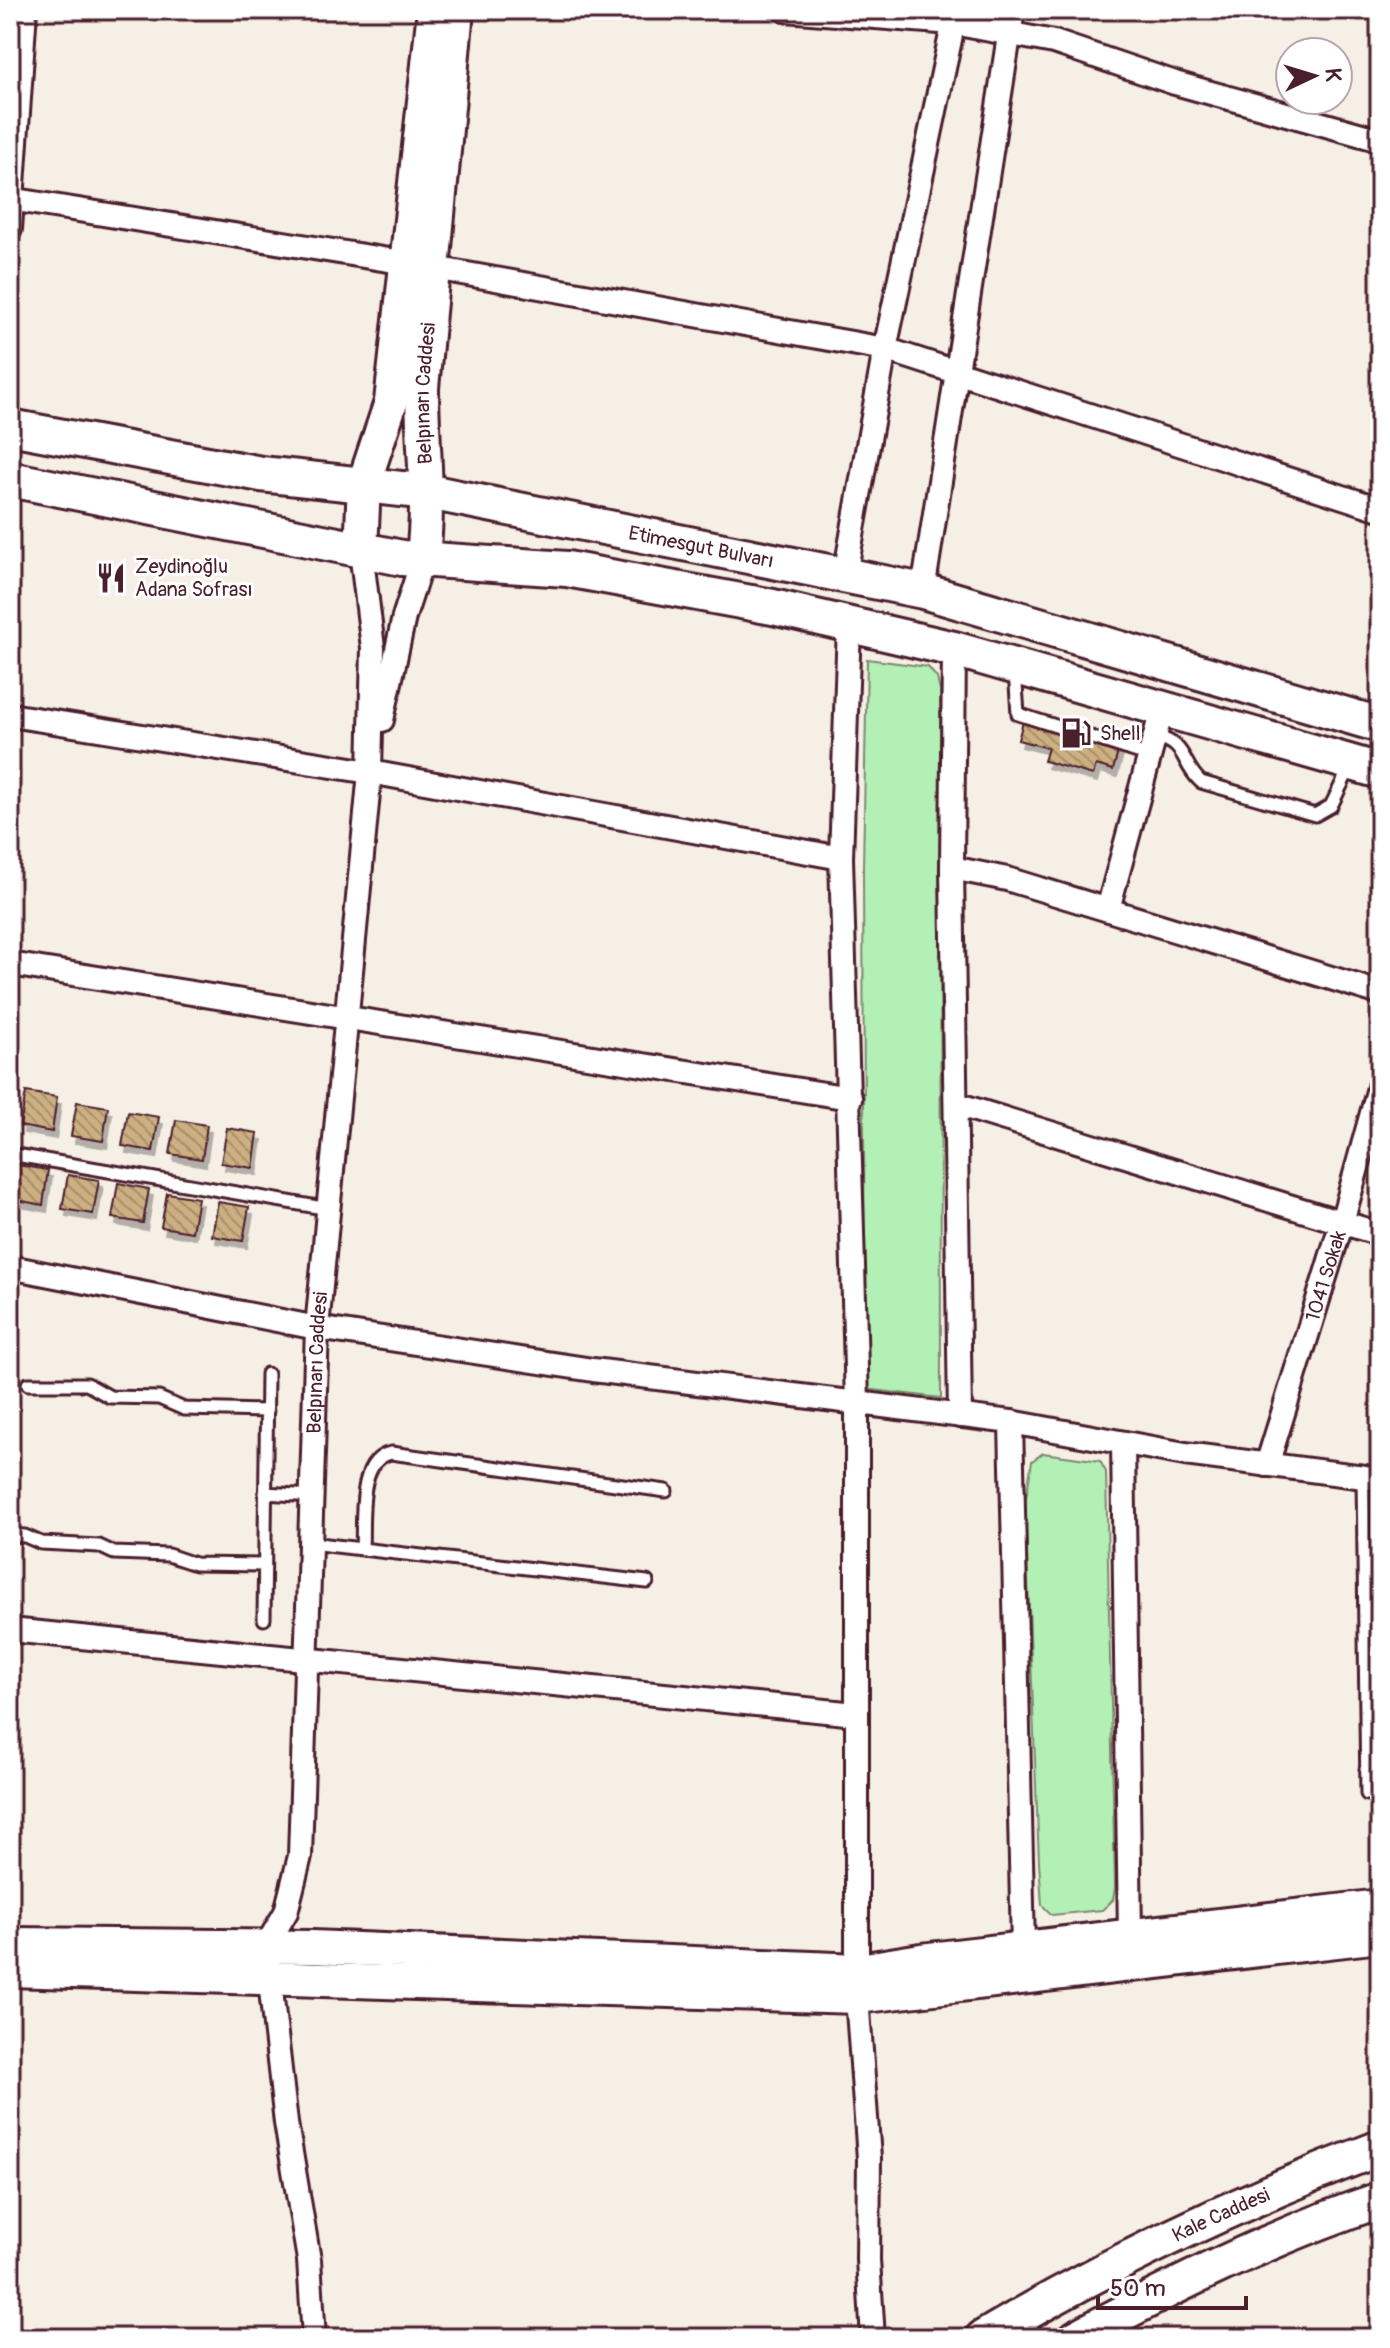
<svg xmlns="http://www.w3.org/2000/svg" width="1390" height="2348" font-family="Pangolin,sans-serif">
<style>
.park{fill:#b3f0b6;stroke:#7e8870;stroke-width:2}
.building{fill:url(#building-back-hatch);stroke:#4a1f2b;stroke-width:2;filter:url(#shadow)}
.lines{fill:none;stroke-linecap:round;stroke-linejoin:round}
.lane-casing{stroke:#4a1f2b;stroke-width:17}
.street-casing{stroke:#4a1f2b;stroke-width:28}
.secondary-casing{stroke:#4a1f2b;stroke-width:38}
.primary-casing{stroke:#4a1f2b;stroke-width:40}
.lane{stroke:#fff;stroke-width:11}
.street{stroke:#fff;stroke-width:22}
.secondary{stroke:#fff;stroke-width:32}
.primary{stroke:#fff;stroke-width:34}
.labels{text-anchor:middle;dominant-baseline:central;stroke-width:6;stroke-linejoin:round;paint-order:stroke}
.street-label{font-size:20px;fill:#4a1f2b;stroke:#fff}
.poi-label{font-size:20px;fill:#4a1f2b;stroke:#fff;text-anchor:start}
</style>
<defs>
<pattern id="building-back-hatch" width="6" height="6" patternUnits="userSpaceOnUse" patternTransform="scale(2)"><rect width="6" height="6" fill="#cdb082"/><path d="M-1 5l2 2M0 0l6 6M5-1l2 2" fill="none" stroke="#a88f6b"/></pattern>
<filter id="shadow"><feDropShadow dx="4" dy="7" stdDeviation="0" flood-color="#0004"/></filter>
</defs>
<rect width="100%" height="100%" fill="#f5efe6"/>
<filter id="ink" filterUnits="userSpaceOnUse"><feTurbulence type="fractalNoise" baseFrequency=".0125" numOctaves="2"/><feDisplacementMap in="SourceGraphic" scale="16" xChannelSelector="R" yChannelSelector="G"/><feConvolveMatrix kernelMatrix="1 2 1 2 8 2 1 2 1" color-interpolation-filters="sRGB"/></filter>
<g filter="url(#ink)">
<path class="park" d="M867,659L928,667L937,678L940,691L941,1398L865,1389L863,867Z
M1043,1453L1100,1461L1106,1472L1115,1888L1113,1900L1102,1910L1052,1915L1042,1905L1039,1862L1025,1504L1032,1461Z"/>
<path class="building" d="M1026,711L1122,738L1113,770L1096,765L1093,775L1044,761L1048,748L1018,740Z
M26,1092L57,1097L52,1132L20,1126Z
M77,1102L108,1107L103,1141L71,1136Z
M128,1112L159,1117L153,1151L122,1146Z
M176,1120L207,1125L202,1159L170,1154Z
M227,1128L258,1133L253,1168L221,1163Z
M17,1165L48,1170L43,1205L11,1199Z
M68,1175L99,1180L93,1214L62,1209Z
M118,1183L149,1189L143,1223L112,1218Z
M167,1193L198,1198L192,1232L161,1227Z
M218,1202L249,1207L243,1241L212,1236Z"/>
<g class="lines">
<g class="lane-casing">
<path id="lane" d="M1015,671L1018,714L1150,756
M1155,736C1189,745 1180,763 1201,782L1315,815L1331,806L1351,765
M10,1154L329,1209
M28,1384H87L110,1397L159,1398L184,1409L267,1411
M1363,1477L1367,1794
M265,1493L312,1496
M10,1535L25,1536L41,1543L99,1546L114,1553L168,1555L195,1564L264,1565
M310,1543L647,1582
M362,1549C364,1521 356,1460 391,1453L666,1491
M264,1619L267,1374
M1366,1769L1380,1768"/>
</g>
<g class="street-casing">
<g id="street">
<path d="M785,10L953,23L1054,42L1175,83L1380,140"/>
<path d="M10,199L407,263"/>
<path d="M10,229L25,10"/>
<path d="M434,268L885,349L1380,509"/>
<path d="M845,575L885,349L956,11"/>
<path d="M923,591L1013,10"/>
<path d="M849,625L841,858L857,1402V1997L869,2158L868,2260L873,2338"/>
<path d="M954,649L952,868L960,1416"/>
<path d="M10,715L370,772L841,858"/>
<path d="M382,720L404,617L422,561"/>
<path d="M952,868L1007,879L1380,993"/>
<path d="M1108,909L1162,710"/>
<path d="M10,964L850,1098"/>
<path d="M956,1104L1380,1234"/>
<path d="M10,1267L317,1328L593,1370L1011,1422L1023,1948"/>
<path d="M1011,1422L1185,1454L1380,1479"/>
<path d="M1123,1443L1130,1936"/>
<path id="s1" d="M1267,1465L1342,1222L1380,1084"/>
<path d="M10,1630L856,1714"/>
<path id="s2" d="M314,2338L309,2260L286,2123L266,1946L286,1912L300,1856L317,1328L370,772L373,648L361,551"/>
</g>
</g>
<g class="secondary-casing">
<g id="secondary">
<path d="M361,551L364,483L391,402L434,10"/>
<path id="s3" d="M422,561C431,503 422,447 422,388L457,10"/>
<path d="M10,1944L312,1947L860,1970L921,1960L1380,1906"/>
<path d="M10,1970L857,1997L1380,1936"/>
</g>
</g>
<g class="primary-casing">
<g id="primary">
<path id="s4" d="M10,427L261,474L429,492L923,591L1380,725"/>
<path d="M10,479L402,558L567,569L773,607L954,649L1380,771"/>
<path id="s5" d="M983,2338C1109,2263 1242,2200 1380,2148"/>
<path d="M1076,2338C1173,2286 1275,2235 1380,2200"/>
</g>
</g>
<use href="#lane" class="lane"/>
<use href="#street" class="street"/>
<use href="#secondary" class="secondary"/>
<use href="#primary" class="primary"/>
</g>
</g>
<defs>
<g id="restaurant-bare" transform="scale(2.4)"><path d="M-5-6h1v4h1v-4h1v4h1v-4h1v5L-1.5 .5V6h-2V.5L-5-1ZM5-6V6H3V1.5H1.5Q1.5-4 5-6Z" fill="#4a1f2b" stroke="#fff" stroke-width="2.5" paint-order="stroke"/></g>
<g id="fuel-bare" transform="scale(2.4)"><path d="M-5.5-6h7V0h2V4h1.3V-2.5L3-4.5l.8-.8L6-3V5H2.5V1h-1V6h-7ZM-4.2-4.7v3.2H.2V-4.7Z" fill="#4a1f2b" stroke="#fff" stroke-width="2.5" paint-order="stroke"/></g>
</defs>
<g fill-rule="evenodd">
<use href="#restaurant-bare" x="111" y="578"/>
<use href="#fuel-bare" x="1076" y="733"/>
</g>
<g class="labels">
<g class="street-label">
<text stroke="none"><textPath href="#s3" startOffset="168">Belpınarı Caddesi</textPath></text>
<text stroke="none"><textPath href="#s4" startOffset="702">Etimesgut Bulvarı</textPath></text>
<text stroke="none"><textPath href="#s1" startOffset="198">1041 Sokak</textPath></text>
<text stroke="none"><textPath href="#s2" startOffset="986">Belpınarı Caddesi</textPath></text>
<text stroke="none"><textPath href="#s5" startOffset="268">Kale Caddesi</textPath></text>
</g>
<g class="poi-label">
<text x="135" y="566">Zeydinoğlu<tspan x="135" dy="23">Adana Sofrası</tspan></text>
<text x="1100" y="733">Shell</text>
</g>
</g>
<rect width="1390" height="2348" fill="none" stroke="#fff" stroke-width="40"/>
<rect x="20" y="20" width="1350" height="2308" fill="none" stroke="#4a1f2b" stroke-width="3" filter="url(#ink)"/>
<g transform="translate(1314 76) rotate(86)"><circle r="38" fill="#ffffff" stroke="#b7a5aa" stroke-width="2"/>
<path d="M0-6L14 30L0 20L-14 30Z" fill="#4a1f2b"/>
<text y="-12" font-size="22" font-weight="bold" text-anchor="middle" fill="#4a1f2b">K</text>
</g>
<path d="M1098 2296v12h148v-12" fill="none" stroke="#4a1f2b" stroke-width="4"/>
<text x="1110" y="2296" font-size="24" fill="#4a1f2b" stroke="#ffffff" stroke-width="6" paint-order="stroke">50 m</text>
</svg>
